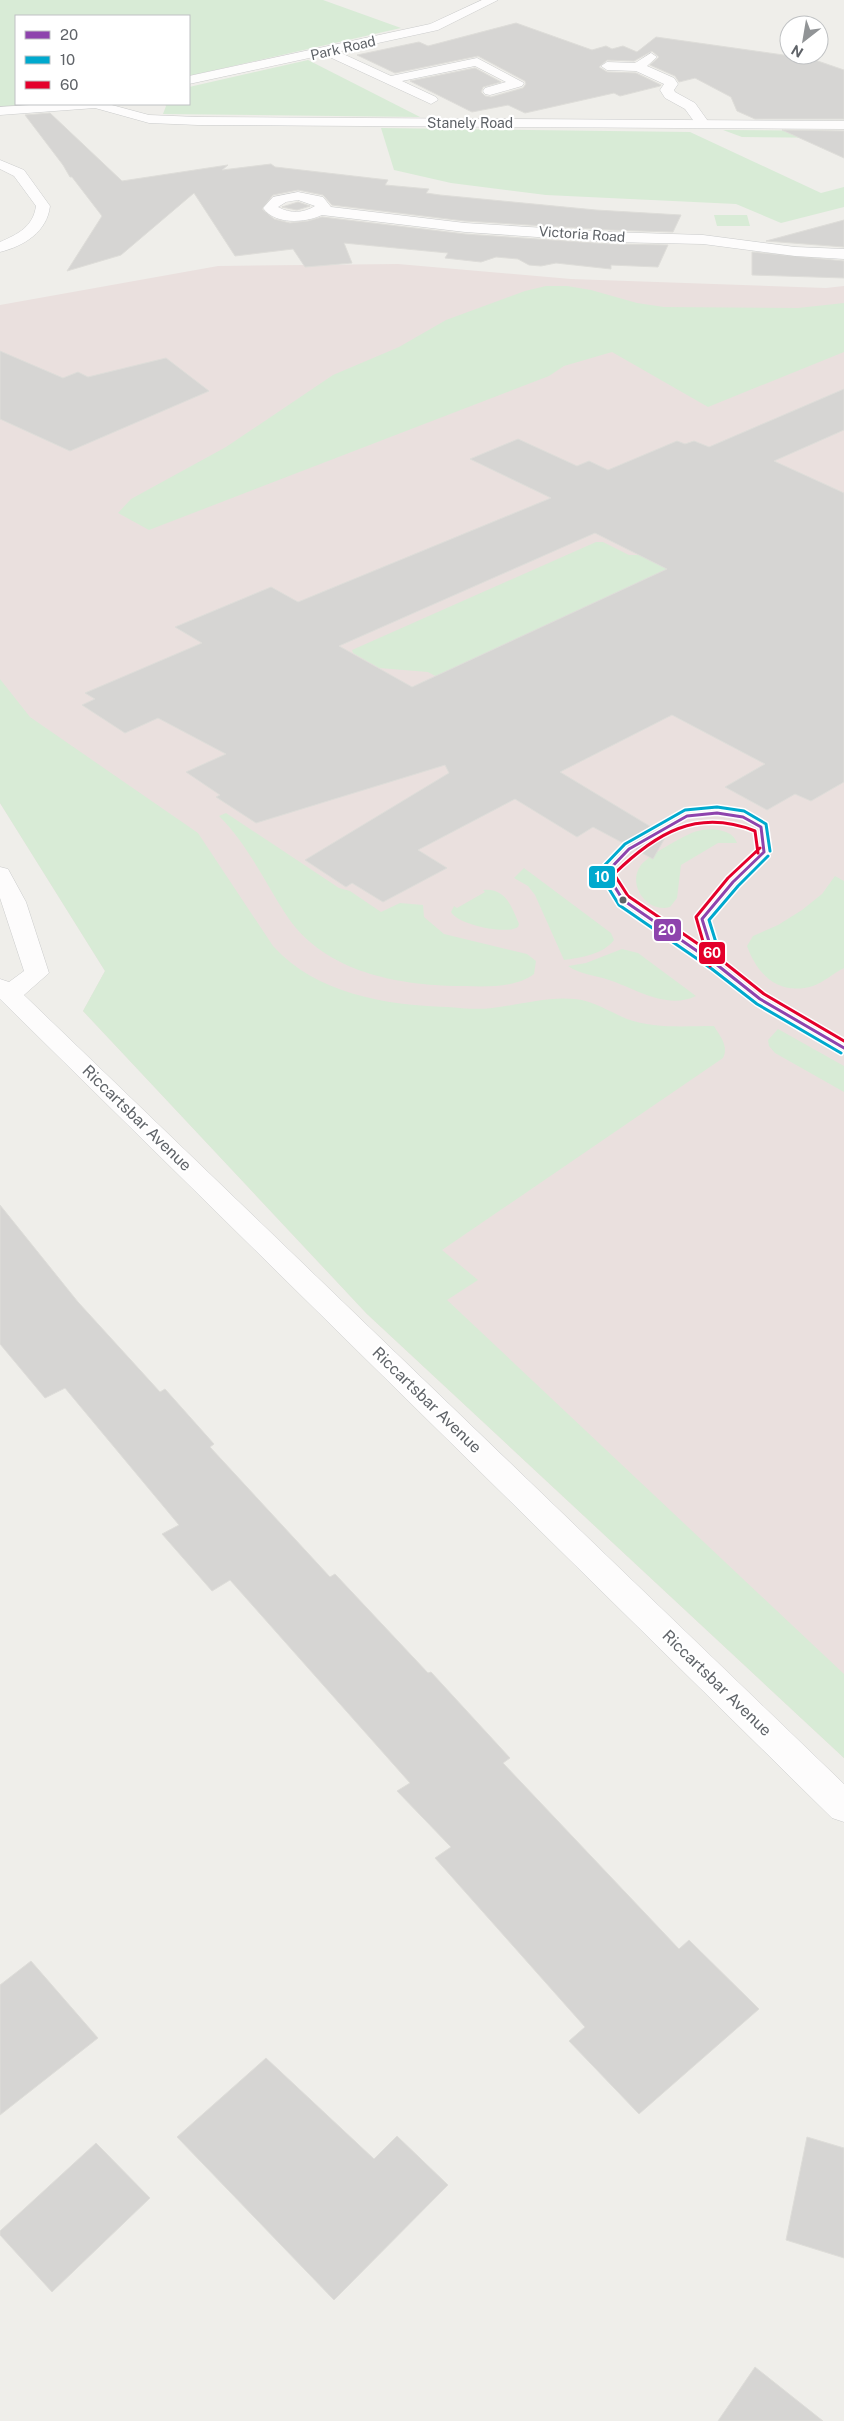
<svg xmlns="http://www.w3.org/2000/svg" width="844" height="2421" font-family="'Public Sans',sans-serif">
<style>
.medical{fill:#eae0de}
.green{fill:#d8ebd6}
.building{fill:#d6d5d3;stroke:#deddd9;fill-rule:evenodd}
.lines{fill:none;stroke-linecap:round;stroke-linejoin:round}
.minor-casing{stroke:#cbcccc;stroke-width:1}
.tertiary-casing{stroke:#cbcccc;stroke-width:1}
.minor{fill:#fdfcfc;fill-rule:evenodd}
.tertiary{fill:#fdfcfc;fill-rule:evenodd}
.bus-1-casing{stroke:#fff;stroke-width:6}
.bus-2-casing{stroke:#fff;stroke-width:6}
.bus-3-casing{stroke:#fff;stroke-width:6}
.bus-1{stroke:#8e44ad;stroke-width:3}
.bus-2{stroke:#00a9ce;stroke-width:3}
.bus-3{stroke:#e4002b;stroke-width:3}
.bus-dot{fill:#5f6368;stroke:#fff;stroke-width:2}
.labels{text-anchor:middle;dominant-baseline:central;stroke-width:4.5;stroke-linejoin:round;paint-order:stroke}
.far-street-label{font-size:14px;fill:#5f6368;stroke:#fff}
.street-label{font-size:16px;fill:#5f6368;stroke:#fff}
.line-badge{stroke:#fff;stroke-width:2}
.badge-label{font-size:14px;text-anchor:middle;font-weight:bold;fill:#fff}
</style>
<rect width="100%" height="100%" fill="#efeeea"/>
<path class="medical" d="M398,264L571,279L826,288L844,286V1758L367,1314L83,1011L105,971L0,803V305L218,266Z"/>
<path class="green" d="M0,0H323L401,28L189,76V16H16V104H35L0,107Z
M308,60L420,117L163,114L166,106L165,104H189V87Z
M381,128L690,132L821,193L844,187V207L781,223L736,204L546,195L451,183L394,170Z
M723,130L844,131V138L742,137Z
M714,215H747L750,226H717Z
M546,286H567L591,290L637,303L664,307L798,308L844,303V352L708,407L612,352L564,366L549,376L149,530L118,513L131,499L226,447L333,375L399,347L446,320L525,291Z
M596,542H603L629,555H642L690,571L475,698L428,672L379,668L353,653L352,650Z
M0,679L30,717L198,833L273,946C316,994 386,1005 447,1007C461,1008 477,1010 492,1008C519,1005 548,996 575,999C594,1001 610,1012 627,1019C654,1029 686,1026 714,1026C720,1036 729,1046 723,1058L442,1250L478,1280L447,1300L844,1674V1758L367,1314L83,1011L105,971L0,803Z
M226,813L339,888L350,891L381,912L400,903L423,905L424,917L444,934L527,954L536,961L534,974C513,990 478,986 453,986C391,984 321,970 285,913C264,880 247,844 219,816Z
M713,829C724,831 733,832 737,843H718L681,865L677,898L670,907C648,914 626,885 641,865C649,855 682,837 694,832C700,830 707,829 713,829Z
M524,868L611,933L614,940C604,954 580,958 564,960L535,895L528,886L514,878Z
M835,876L844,881V968C834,973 824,982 813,986C779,996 758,976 747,946L753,936L778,925L802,910L822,894Z
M483,890C506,888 511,906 519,924L518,927C507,935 458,925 451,912L454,906L457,908L485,892Z
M622,949L638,953L696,996C667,1010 636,989 609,980C595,975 581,975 568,966L586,963Z
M778,1029L844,1066V1092L775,1053L769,1046L768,1040Z"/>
<path class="building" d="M516,23L592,50L606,46L612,49L623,46L637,52L656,37L812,59L844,70V119H755L737,111L731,97L695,78L679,82L675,76L650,65L659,57L652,51L634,61L607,60L599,67L607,72L636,73L661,85L660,86L620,96L614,93L525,113L508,105L472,112L410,81L475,68L501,82L483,87L481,92L485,96L491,97L523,88L526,84L525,81L478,56L395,73L357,55L419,42L428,46Z
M50,113L122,181L228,165L222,170L271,164L275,167L388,180L385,185L429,189L426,193L440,195L596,210L681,215L673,232L610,230L465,221L332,205L323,195L298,190L273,195L262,209L274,219L290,223L308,221L322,217L465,234L610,244L668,245L658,267L611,265V269L556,263L541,266L529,265L518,259L496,257L481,262L445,258L448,253L344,243L352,263L305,267L293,249L235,256L194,193L121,255L67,271L102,216L72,177H70L63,165L25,115Z
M782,130L844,131V158Z
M298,202L310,206L297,210L282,207Z
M844,220V247L766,241Z
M752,252L844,261V278L752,275Z
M0,351L63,378L78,372L88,377L166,358L209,391L70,451L0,419Z
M844,389V430L774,461L844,493V782L811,801L795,794L767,810L725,787L765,764L672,715L560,772L666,836L653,859L593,827L577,837L515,799L418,850L447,868L383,902L352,883L346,887L305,860L449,773L445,765L256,823L216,797L220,795L186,772L226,754L158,718L125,733L82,705L95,699L85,693L202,643L175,627L271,587L298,602L551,498L470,459L518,439L577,466L589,461L608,470L677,441L685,444L694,441L709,447ZM595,533L667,569L412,687L339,646Z
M0,1205L78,1302L160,1392L165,1389L214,1444L210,1447L330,1577L335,1574L428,1673L431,1672L510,1758L503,1763L679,1949L689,1940L759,2009L639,2114L569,2041L585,2027L435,1858L451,1847L397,1791L410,1783L230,1580L212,1591L162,1534L179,1525L65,1388L45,1398L0,1344Z
M31,1961L98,2038L0,2115V1985Z
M266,2058L374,2159L397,2136L448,2185L334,2300L177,2137Z
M807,2137L844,2148V2258L786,2240Z
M96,2143L150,2198L52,2292L0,2235V2231Z
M755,2367L823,2421H718Z"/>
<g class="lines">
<g class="minor-casing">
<path id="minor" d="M328,47L391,76L477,58L524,83L522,86L490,95L485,94L483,91L485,88L506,82L475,66L402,81L436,97L438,100L431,104L323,54L322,51L323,48Z
M651,53L657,57L647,66L674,78L678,84L674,90L675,92L695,103L710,124L708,127H698L685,109L665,98L660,90L664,84L636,71L607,70L601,66L607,62L635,63Z
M0,160L24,170L50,206C47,232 24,246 0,252V242C18,234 33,227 36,206L14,176L0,169Z
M298,192L323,197L331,207L465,223L610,232L703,235L795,247L844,249V259L795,256L703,244L610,242L465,232L322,215C305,223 275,225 263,208L273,197ZM298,200L315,206C304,213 290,214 278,207L286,202Z
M0,867L8,869L26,902L49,973L24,995L844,1784V1822L832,1818L0,999V979L9,982L24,971L0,898Z"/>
</g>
<g class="tertiary-casing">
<path id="tertiary" d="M482,0H498L438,30L189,84V76L430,24Z
M46,104H108L149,115L198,117L844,121V129L198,125L149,123L95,108L0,115V107Z"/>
</g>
<use href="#minor" class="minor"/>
<use href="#tertiary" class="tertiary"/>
<g class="bus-1-casing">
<path id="bus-1" d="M764,852L761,827L743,817L717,813L687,816L629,849L606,873L623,900L716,964L760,999L844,1048
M736,980L716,964L702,919L733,882L764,852"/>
</g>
<g class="bus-2-casing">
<path id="bus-2" d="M770,851L766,824L744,811L717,807L685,810L625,844L601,869L600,874L619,905L712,969L757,1004L841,1053
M722,962L709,920L738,886L768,856"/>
</g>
<g class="bus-3-casing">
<path id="bus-3" d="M758,853L755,831C697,808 656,833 614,874L628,896L720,959L764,994L844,1041
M710,966L696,917L728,878L760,848"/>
</g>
<use href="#bus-1" class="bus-1"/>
<use href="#bus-2" class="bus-2"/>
<use href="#bus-3" class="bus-3"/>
</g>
<circle class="bus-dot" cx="623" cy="900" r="4.5"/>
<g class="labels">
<g class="far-street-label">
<text transform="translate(343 48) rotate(-13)">Park Road</text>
<text x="470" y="123">Stanely Road</text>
<text transform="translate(582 234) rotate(4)">Victoria Road</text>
</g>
<g class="street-label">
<text transform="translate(137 1118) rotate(44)">Riccartsbar Avenue</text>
<text transform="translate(427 1400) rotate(44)">Riccartsbar Avenue</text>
<text transform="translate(717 1683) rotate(44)">Riccartsbar Avenue</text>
</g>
</g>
<g class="line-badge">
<rect x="588" y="865" width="28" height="24" rx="5" fill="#00a9ce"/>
<rect x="653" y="918" width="29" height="24" rx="5" fill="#8e44ad"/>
<rect x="698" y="941" width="28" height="24" rx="5" fill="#e4002b"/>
</g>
<g class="badge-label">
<text x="602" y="882">10</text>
<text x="667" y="935">20</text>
<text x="712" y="958">60</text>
</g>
<rect x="15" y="15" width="175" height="90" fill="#ffffff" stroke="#bfc1c3"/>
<rect x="25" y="31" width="25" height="8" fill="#8e44ad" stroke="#bfc1c3"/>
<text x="60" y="40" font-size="15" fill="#5f6368">20</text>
<rect x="25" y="56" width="25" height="8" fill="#00a9ce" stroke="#bfc1c3"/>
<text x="60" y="65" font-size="15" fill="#5f6368">10</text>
<rect x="25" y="81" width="25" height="8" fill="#e4002b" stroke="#bfc1c3"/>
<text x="60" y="90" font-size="15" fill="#5f6368">60</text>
<g transform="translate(804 40) rotate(211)"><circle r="24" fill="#ffffff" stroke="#bfc1c3"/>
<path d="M0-4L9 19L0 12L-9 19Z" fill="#919496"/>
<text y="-8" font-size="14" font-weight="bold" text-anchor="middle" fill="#5f6368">N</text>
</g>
</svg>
